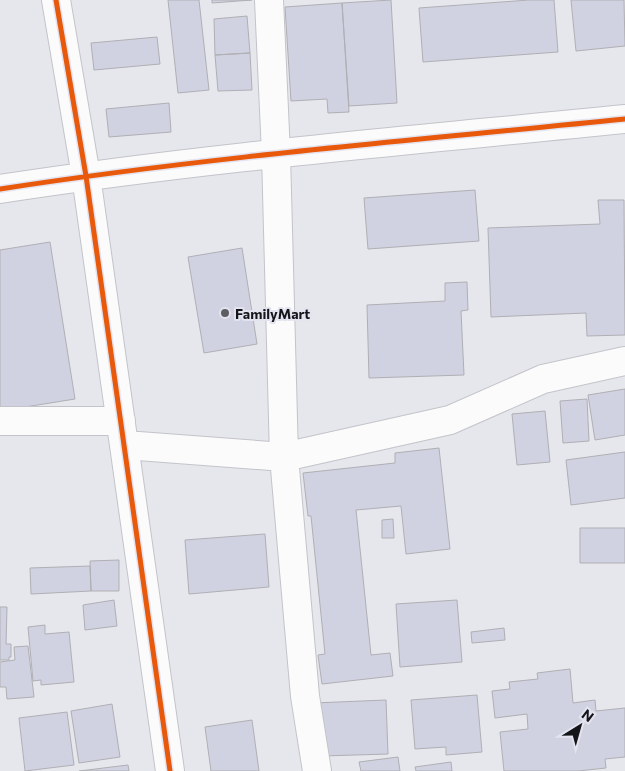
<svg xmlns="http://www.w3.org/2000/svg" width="625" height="771" font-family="Commissioner,sans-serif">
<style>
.building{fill:#d1d2e1;stroke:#afafb4}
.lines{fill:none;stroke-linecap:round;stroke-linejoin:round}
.minor-casing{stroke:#c3c4c9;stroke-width:30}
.minor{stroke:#fbfbfc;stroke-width:28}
.cycleway-casing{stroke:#e3e4f0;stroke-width:8}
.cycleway{stroke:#e8590c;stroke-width:5}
.poi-dot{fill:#5e5e63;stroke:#e3e4f0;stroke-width:2}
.labels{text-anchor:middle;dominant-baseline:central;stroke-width:4;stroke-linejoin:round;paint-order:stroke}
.poi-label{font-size:14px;font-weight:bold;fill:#141519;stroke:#e3e4f0;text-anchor:start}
</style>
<rect width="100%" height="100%" fill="#e6e7ed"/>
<path class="building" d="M168,0H199L209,90L178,93Z
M212,0H252L212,3Z
M391,0L397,103L349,106L342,3Z
M529,0H554L558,52L423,62L419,8Z
M571,0H624L625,46L576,51Z
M342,3L349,112L328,113L327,99L291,101L285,7Z
M247,16L250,53L215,55L214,19Z
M157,37L160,64L94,70L91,43Z
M250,53L252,90L218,91L215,55Z
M169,103L171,132L109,137L106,109Z
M475,190L479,241L368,249L364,198Z
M598,200H624L625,335L587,336L586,313L491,317L488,228L600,224Z
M50,242L75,399L0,411V250Z
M242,248L257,344L204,353L188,257Z
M467,282L468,310L461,311L464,375L369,378L367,305L445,301V283Z
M625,389V435L595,440L588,395Z
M587,399L589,441L563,443L560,401Z
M545,411L550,462L517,465L512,414Z
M439,448L450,549L406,554L401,506L356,510L371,655L390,653L393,676L322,684L318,655L325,654L311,516H308L303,473L395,463V453Z
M625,452V498L571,505L566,460Z
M393,519L394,538H382V520Z
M580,528H625V563H580Z
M265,534L269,587L189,594L185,540Z
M119,560V591H91L90,561Z
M90,566L91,591L31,594L30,568Z
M114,600L117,626L85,630L83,605Z
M457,600L462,662L400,667L396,604Z
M0,607H7L6,644H11V657H9V660H0Z
M45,625V634L69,632L74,682L41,685V680L33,681L28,627Z
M504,628L505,640L472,643L471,632Z
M28,646L34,697L7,699L6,687H0V662L15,660L14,647Z
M570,669L573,703L595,700L596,711L625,708V757L605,759L606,768L578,771H504L500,732L528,729L527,714L495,718L492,691L510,689L509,682L538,679L537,673Z
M477,695L482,752L446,755V747L415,749L411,700Z
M386,700L388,754L322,756L314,703Z
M112,704L120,757L79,763L71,711Z
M67,712L74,765L25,771L19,718Z
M252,720L259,771H211L205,727Z
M398,757L400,771H361L359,762Z
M451,762L452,771H416L415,767Z
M128,765L129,771H79Z"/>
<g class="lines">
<g class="minor-casing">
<path id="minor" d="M56,0L86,176L170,771
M269,0L276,154L284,457L305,696L317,771
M0,189C207,157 416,140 625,119
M0,421H121
M125,445L284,457L450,420L543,379L625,361"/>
</g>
<use href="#minor" class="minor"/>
<g class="cycleway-casing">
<path id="cycleway" d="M56,0L86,176L170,771
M0,189C207,157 416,140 625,119"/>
</g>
<use href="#cycleway" class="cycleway"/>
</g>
<circle class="poi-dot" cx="225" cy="313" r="5"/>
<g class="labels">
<g class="poi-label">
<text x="235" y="313">FamilyMart</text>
</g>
</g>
<g transform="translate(580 726) rotate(37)" stroke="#e3e4f0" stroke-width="4" paint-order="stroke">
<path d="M0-4L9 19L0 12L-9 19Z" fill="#141519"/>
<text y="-8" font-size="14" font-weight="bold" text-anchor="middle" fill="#141519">N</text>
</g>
</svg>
